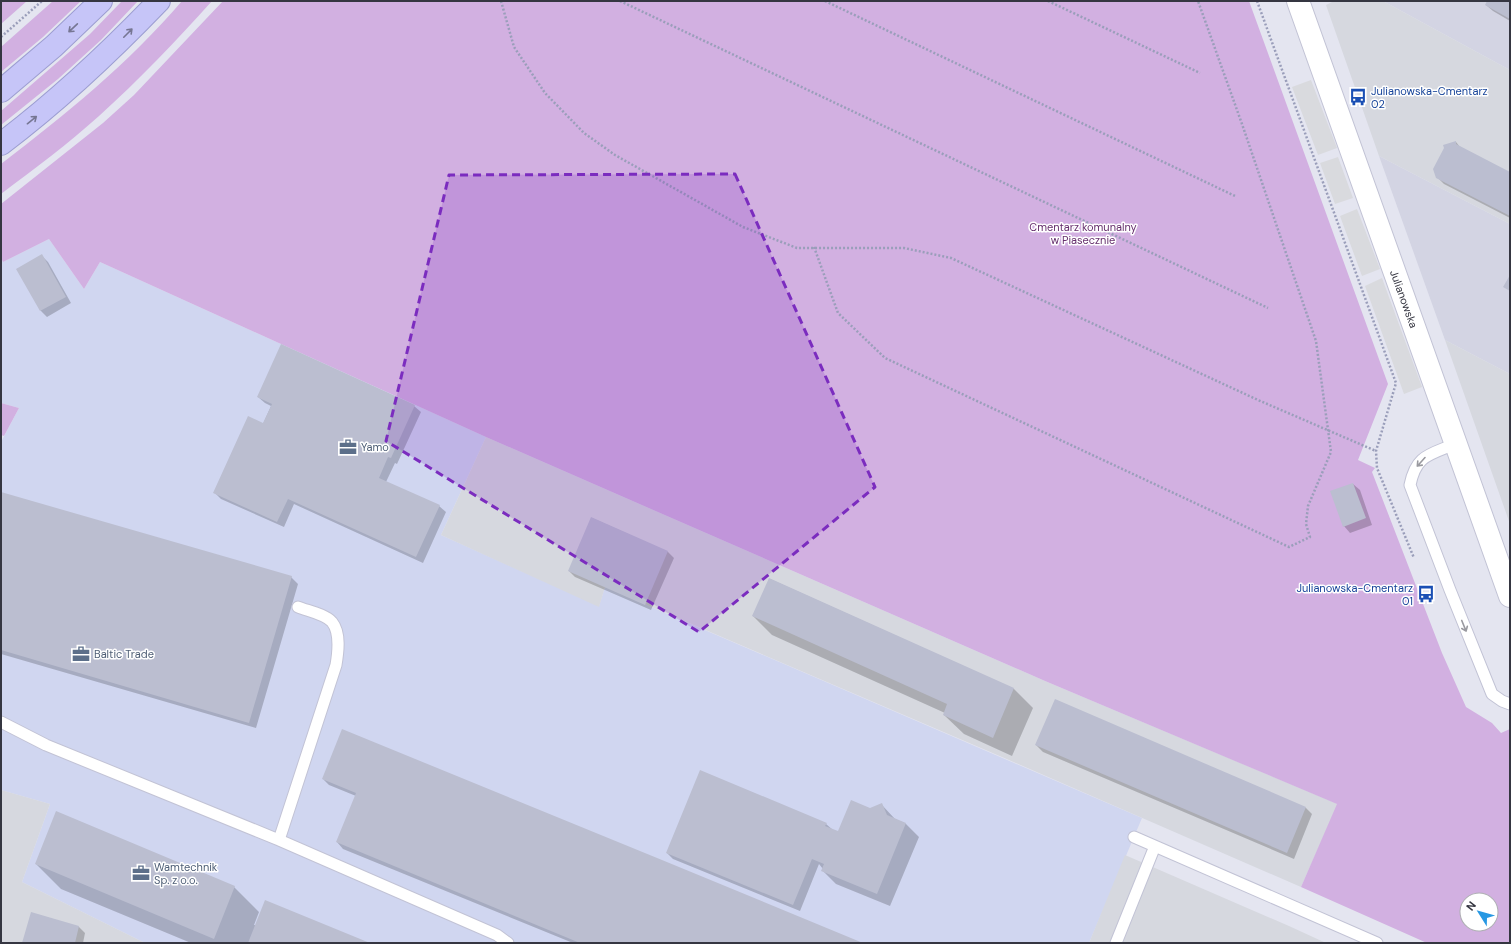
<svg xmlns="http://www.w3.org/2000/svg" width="1511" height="944" font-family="'DM Sans',sans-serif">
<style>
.residential{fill:#d3d4e3}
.commercial{fill:#d0d6f0}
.industrial{fill:#d6d8df}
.green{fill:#d2b0e1;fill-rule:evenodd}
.parking{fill:#d9dade}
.shadow{fill:#0003}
.building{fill:#bbbed0}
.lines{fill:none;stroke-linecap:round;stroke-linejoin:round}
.lane-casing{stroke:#c2c3d5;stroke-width:13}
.street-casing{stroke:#c2c3d5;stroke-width:24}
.secondary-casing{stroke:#9c9dd1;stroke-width:24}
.path{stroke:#9a9eba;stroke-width:2.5;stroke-dasharray:2 2;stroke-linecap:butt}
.lane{stroke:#fff;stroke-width:11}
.street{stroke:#fff;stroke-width:22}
.secondary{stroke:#c6c5f8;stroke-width:22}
.oneway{stroke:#767693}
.oneway2{stroke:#9a9aa0}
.marked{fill:#7b2cbf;fill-opacity:0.2;stroke:#7b2cbf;stroke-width:3;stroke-dasharray:8 5;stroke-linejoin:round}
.labels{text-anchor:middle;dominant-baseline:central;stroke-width:3;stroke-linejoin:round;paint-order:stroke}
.transit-label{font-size:11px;fill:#164399;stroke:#fff;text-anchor:start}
.park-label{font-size:11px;fill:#652e6c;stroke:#fff}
.street-label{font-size:11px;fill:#353641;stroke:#fff}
.service-label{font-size:11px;fill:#4e5e75;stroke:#fff;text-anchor:start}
</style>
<rect width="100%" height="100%" fill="#e4e5f0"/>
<path class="residential" d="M1383,1H1510V70Z
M1379,156L1510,224V374L1445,340Z"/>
<path class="commercial" d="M49,239L84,289L100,262L486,437L441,535L599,606L605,587L1142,818L1089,943H145L22,882L50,804L1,790V442L19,408L1,403V258L3,262Z"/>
<path class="industrial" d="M1334,1H1383L1510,70V224L1379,156L1326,5Z
M1445,340L1510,374V524Z
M486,437L1045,681L1338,804L1301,887L1009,760L605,587L599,607L441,535Z
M1,790L50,804L22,882L145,943H1Z
M1125,855L1289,926L1326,943H1089Z"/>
<path class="green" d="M1,1H27L1,24Z
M53,1H81L43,37L1,72V47Z
M122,1H138L101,40L58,79L1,125V111L90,34Z
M182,1H212C176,41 139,80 99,116C68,144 34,169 1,194V164C65,115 129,63 182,1Z
M223,1H1249L1388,384L1358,460L1375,468L1372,472L1442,653L1466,707L1492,723L1501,733L1510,729V943H1427L1301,887L1337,804L1045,681L486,437L100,262L84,289L49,239L3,262L1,258V204L103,123L134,95ZM1467,900H1491V924H1467Z
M1,403L19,408L4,436L1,435Z"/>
<path class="parking" d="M1311,80L1337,148L1318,155L1292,87Z
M1338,157L1353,198L1335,204L1320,163Z
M1357,209L1380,269L1362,276L1340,216Z
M1382,278L1422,387L1404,394L1365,286Z"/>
<path class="shadow" d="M1489,1H1510V21L1493,11L1486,5Z
M1456,142L1460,147L1510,173V218L1444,184L1437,177Z
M42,256L48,262L71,303L47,317L41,311L18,269Z
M258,397L414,406L421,412L397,464L395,463L386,482L439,506L446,512L423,563L294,504L284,527L221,499L214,492L263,424L271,406L265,403Z
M1353,484L1360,490L1372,525L1350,533L1344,526Z
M1,493L291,577L298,584L256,728L1,654Z
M592,518L668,552L674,558L651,610L575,577L569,571Z
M770,579L1014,689L1033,708L1012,756L964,734L944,715L945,713L772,635L753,616Z
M1055,701L1306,808L1312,814L1294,859L1043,752L1036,745Z
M323,779L861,943H573L343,849L337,842L356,796L329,785Z
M881,804L895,819L906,824L919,837L890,906L836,884L823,871V869L819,864L800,911L673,859L667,853L826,824L833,830L838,833Z
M36,864L234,887L259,912L254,925L368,943H191L61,889Z
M32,913L79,927L85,933L83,943H23Z"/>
<path class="building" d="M1487,1H1510V19L1485,5Z
M1456,141V144L1510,172V216L1436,178L1433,169L1444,148L1443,145Z
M42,254L66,297L40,311L16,269Z
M1510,275V291L1503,287Z
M281,344L415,405L391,458L388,457L379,478L440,505L416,557L288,499L277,522L213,493L248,416L263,423L272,404L257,397Z
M1353,483L1366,518L1343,527L1330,491Z
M1,492L292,576L249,723L1,650Z
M591,517L668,551L645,605L568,571Z
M769,578L1014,688L993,738L943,715L947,704L752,616Z
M1055,699L1306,807L1287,853L1035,745Z
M342,729L662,860L863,943H580L336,842L356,793L322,779Z
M700,770L827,823L825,826L838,831L851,800L870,808L882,803L887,815L906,823L877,894L821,871L824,864L812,859L793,905L666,853Z
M56,811L235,886L214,939L35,864Z
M265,900L370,943H248Z
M31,912L79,926L75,943H22Z"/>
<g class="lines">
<g class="lane-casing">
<path id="lane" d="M1455,444C1429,455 1416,455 1410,485L1450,590L1492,694L1502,701L1510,704
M1,722L46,745L279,840L497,935L508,943
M1134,837L1377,943
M279,840L336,665C338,653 341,633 332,622C325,614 308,611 298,607
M1116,943L1155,846"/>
</g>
<g class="street-casing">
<path id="street" d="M1298,1L1510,596"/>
</g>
<g class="secondary-casing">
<path id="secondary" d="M1,91L54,46L101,1
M1,144C58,101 110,52 159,1"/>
</g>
<path class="path" d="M501,1L514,47L545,93L584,133L615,155L743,227L797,248H904L951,258L1258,400L1376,451
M620,1L1268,308
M825,1L1235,196
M1048,1L1200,73
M1257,1L1396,383L1376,451L1377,468L1414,558
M1,37L42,1
M814,247L838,313L885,358L1289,547L1310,537L1306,524L1308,506L1331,452L1316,341L1242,124L1198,1"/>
<use href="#lane" class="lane"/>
<use href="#street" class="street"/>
<use href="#secondary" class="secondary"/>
</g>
<defs><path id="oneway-shaft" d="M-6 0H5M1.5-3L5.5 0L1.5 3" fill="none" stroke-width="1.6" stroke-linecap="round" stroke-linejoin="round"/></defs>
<g class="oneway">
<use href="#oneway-shaft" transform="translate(73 28) rotate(137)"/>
<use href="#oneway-shaft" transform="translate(128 33) rotate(-45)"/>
<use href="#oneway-shaft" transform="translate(32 120) rotate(-39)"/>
</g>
<g class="oneway2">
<use href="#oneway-shaft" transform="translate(1421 462) rotate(132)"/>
<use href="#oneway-shaft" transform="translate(1464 626) rotate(68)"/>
</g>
<path class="marked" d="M735,174L875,487L699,632L386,441L449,175Z"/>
<defs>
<g id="bus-bare" transform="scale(1.38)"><path d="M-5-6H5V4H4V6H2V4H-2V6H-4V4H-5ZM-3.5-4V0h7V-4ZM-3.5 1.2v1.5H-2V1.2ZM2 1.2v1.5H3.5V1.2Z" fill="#1a4fb4" stroke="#fff" stroke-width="2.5" paint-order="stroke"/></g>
<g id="office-bare" transform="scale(1.38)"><path d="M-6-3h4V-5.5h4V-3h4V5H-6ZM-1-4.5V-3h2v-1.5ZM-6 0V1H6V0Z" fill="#5c6f8a" stroke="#fff" stroke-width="2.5" paint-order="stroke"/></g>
</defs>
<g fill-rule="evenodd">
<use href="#bus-bare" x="1358" y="97"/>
<use href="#office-bare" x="348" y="447"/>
<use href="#bus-bare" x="1426" y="594"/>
<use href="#office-bare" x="81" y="654"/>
<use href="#office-bare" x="141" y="873"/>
</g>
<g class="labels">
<g class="transit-label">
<text x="1371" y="91">Julianowska-Cmentarz<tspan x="1371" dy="13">02</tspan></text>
<text x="1413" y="588" text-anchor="end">Julianowska-Cmentarz<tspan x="1413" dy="13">01</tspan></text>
</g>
<g class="park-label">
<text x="1083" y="227">Cmentarz komunalny<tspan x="1083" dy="13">w Piasecznie</tspan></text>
</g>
<g class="street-label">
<text transform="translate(1404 299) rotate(70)">Julianowska</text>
</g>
<g class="service-label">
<text x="361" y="447">Yamo</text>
<text x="94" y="654">Baltic Trade</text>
<text x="154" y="867">Wamtechnik<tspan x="154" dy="13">Sp. z o.o.</tspan></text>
</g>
</g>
<rect width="1511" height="944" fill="none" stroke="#353641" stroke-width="4"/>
<g transform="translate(1479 912) rotate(307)"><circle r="19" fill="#ffffff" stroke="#aeafb3"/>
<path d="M0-3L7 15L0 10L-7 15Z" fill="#2798e3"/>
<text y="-6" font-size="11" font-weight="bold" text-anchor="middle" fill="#353641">N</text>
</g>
</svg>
